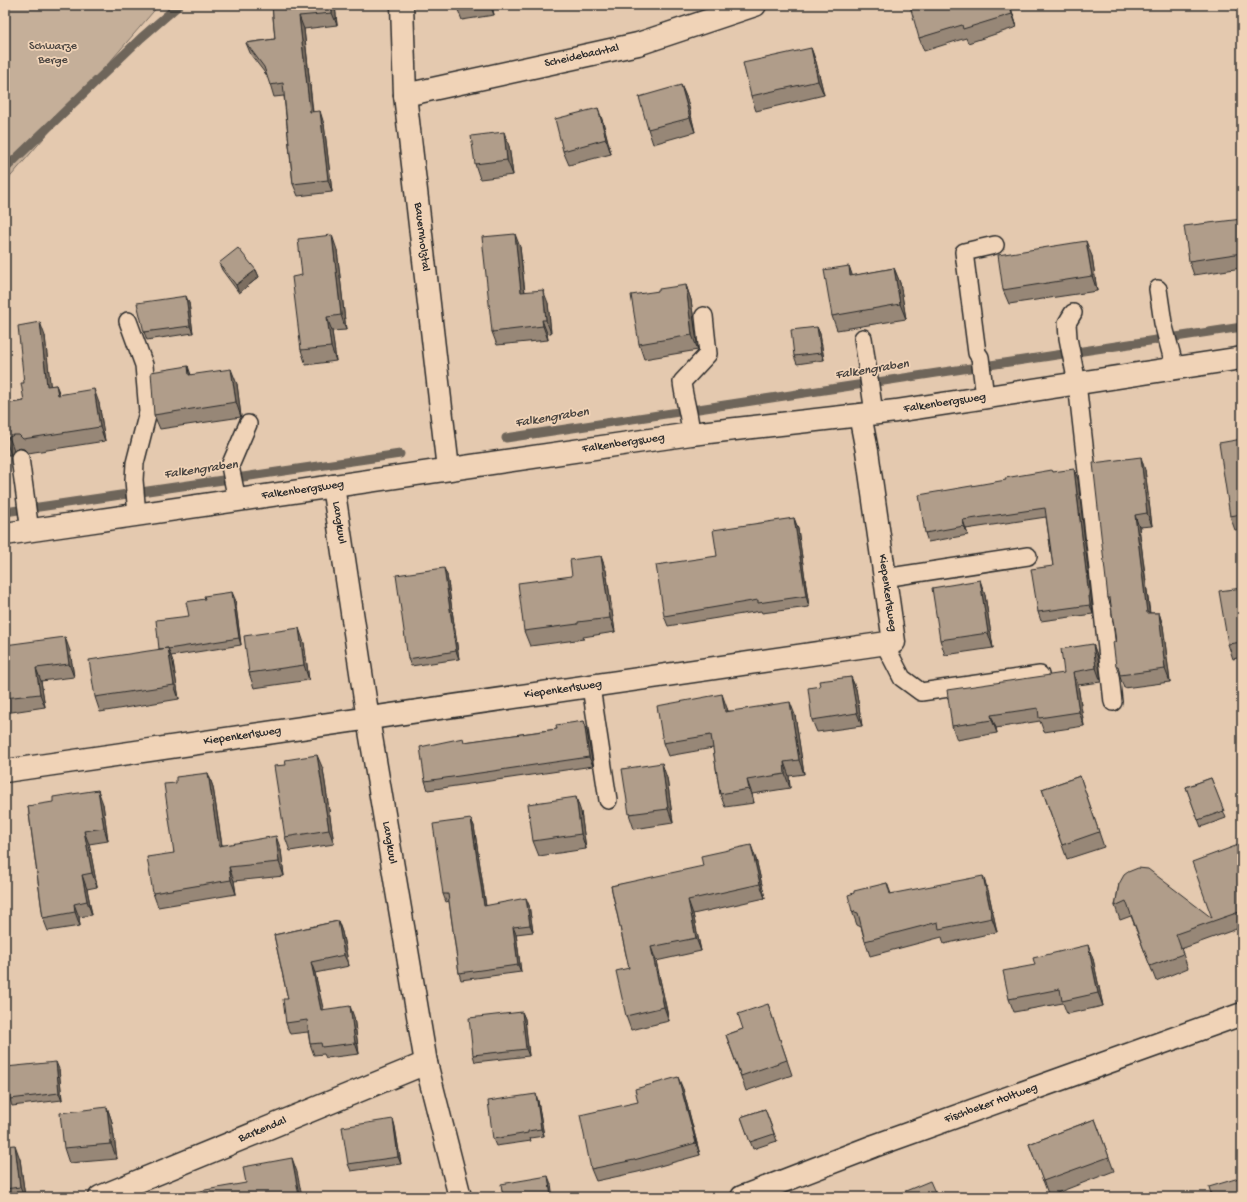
<svg xmlns="http://www.w3.org/2000/svg" width="1247" height="1202" font-family="'Gochi Hand',sans-serif">
<style>
.green{fill:#c5af99;stroke:#786d62}
.lines{fill:none;stroke-linecap:round;stroke-linejoin:round}
.stream{stroke:#6e655a;stroke-width:9}
.lane-casing{stroke:#2b2b2b;stroke-width:20}
.street-casing{stroke:#2b2b2b;stroke-width:25}
.secondary-casing{stroke:#2b2b2b;stroke-width:25}
.lane{stroke:#f0d3b7;stroke-width:17}
.street{stroke:#f0d3b7;stroke-width:22}
.secondary{stroke:#f0d3b7;stroke-width:22}
.wall{fill:#978777;stroke:#2b2b2b}
.shaded-wall{fill:#7b6e61;stroke:#2b2b2b}
.building{fill:#b09d8a;stroke:#2b2b2b}
.labels{text-anchor:middle;dominant-baseline:central;stroke-width:3.5;stroke-linejoin:round;paint-order:stroke}
.park-label{font-size:12px;fill:#4a4541;stroke:#f0d3b7}
.street-label{font-size:12px;fill:#2b2b2b;stroke:#f0d3b7}
.water-label{font-size:13px;font-style:italic;fill:#47433f;stroke:#f0d3b7}
</style>
<rect width="100%" height="100%" fill="#e4c9af"/>
<filter id="ink" filterUnits="userSpaceOnUse"><feTurbulence type="fractalNoise" baseFrequency=".025" numOctaves="2"/><feDisplacementMap in="SourceGraphic" scale="8" xChannelSelector="R" yChannelSelector="G"/><feConvolveMatrix kernelMatrix="1 2 1 2 8 2 1 2 1" color-interpolation-filters="sRGB"/></filter>
<g filter="url(#ink)">
<path class="green" d="M5,5H159L5,183Z"/>
<g class="lines">
<path class="stream" d="M5,169L141,38L179,5
M506,438L1242,327
M5,512L400,454"/>
<g class="lane-casing">
<path id="lane" d="M1158,289L1163,323L1175,368
M1073,313L1067,323L1068,338L1077,383L1113,702
M128,321L144,365L148,412L135,463L134,480L137,515
M863,338L874,413
M985,397L980,357L977,353L964,252L995,245
M691,434C690,416 684,400 682,382L708,354L704,316
M20,458L30,531
M237,500L230,466L248,424
M884,578L1028,556
M884,643L902,678L921,692L1040,675
M591,687L608,800"/>
</g>
<g class="street-casing">
<g id="street">
<path id="s1" d="M402,5L405,95L448,469"/>
<path id="s2" d="M405,95L638,44L755,5"/>
<path id="s3" d="M333,486L368,719L426,1063L460,1197"/>
<path id="s4" d="M5,771L894,642L867,451L860,415"/>
<path id="s5" d="M100,1197L426,1063"/>
<path id="s6" d="M742,1197L874,1146L1242,1014"/>
</g>
</g>
<g class="secondary-casing">
<g id="secondary">
<path id="s7" d="M5,534L691,434L896,411L1242,358"/>
</g>
</g>
<use href="#lane" class="lane"/>
<use href="#street" class="street"/>
<use href="#secondary" class="secondary"/>
</g>
<path class="wall" d="M272,5H335L337,25L304,29L313,112L324,124L332,192L298,196L293,184L284,96L274,97L268,77L251,55L246,43L275,39Z
M456,5H492L494,15L462,20Z
M1010,5L1017,27L968,43L966,38L924,51L919,38Z
M811,48L816,62L824,95L756,111L751,96Z
M681,85L687,99L695,132L653,144L648,129Z
M603,122L611,154L569,165L563,151Z
M509,146L513,175L480,179L475,164Z
M1242,219V268L1194,275L1189,261Z
M520,247L525,292L548,303L551,333H547L548,340L497,345L492,332Z
M337,250L346,330L332,331L336,361L306,365L301,350L302,275Z
M1092,256L1097,291L1009,304L1003,290Z
M219,263L256,270L259,277L239,293L222,270Z
M849,266L852,276L894,268L900,283L906,319L837,330L832,316Z
M686,285L691,300L698,350L644,359L639,344Z
M189,303L193,333L147,340L144,332Z
M817,327L820,334L824,360L797,364L794,356Z
M45,336L50,386L56,385L60,395L99,403L105,441L28,453L24,449L19,448L14,450L11,455H8L7,452L5,453V404L24,401V383Z
M191,375L237,384L241,417L160,429L154,415Z
M1242,439V529L1235,530L1230,516Z
M1145,470L1152,526L1139,527L1150,613H1159L1163,626L1170,682L1124,688L1116,666V642L1111,607L1108,598Z
M1053,472L1078,479L1093,614L1041,621L1038,612L1053,566L1046,517L966,529L968,535L928,542L925,533Z
M794,518L798,529L809,607L762,613L761,611L668,626L664,616L717,556Z
M606,570L615,632L583,637L584,639L530,646L524,631L572,576Z
M447,575L459,659L411,666L408,659Z
M1242,588V657L1233,659L1228,644Z
M985,595L993,648L945,655L940,640Z
M235,599L241,645L171,656L173,662L179,699L100,712L95,697L159,649L189,616Z
M304,643L309,680L254,688L249,673Z
M1093,644L1098,658L1101,682L1078,685L1084,726L1044,732L1040,721L996,728L997,733L957,740L952,726L1064,673Z
M5,645L70,651L74,677L41,681L45,707L5,713Z
M851,677L856,689L862,726L817,732L812,720L820,686Z
M727,708L728,711L795,715L804,774L789,776L790,788L752,794L754,803L725,807L720,794L713,748L668,756L663,743Z
M557,729L587,731L593,766L428,790L425,781L465,742Z
M323,769L334,844L290,851L285,837Z
M208,773L213,787L222,845L281,850L284,876L234,881L236,894L158,907L153,893L174,853L176,783Z
M1080,776L1104,847L1067,859L1042,789Z
M667,778L673,823L634,829L629,814Z
M1211,778L1226,818L1201,827L1186,787Z
M103,804L108,841L89,844L97,887L87,889L92,915L79,917L80,926L48,931L43,918L28,806Z
M581,812L586,849L539,856L533,841Z
M471,819L474,826L486,906L529,905L533,932L516,934L521,972L461,980L459,973L449,901L446,902L443,894Z
M1242,847V927L1181,949L1188,968L1156,981L1131,916L1120,920L1115,906L1119,884L1212,918Z
M756,859L765,898L693,914L701,951L656,961L669,1021L631,1030L626,1016L629,968L611,886Z
M887,883L891,894L988,890L997,932L944,944L942,937L870,956L865,941L861,927L857,925L852,911L854,893Z
M338,921L342,932L349,966L315,973L323,1010L354,1017L359,1054L326,1058L324,1054L314,1055L310,1044L308,1032L290,1034L286,1023L288,999L274,935Z
M1093,959L1103,1006L1067,1014L1063,1003L1014,1012L1009,999Z
M768,1004L792,1075L746,1091L726,1035L743,1029Z
M522,1012L525,1019L529,1056L475,1062L473,1055Z
M59,1069L62,1100L12,1106L10,1099Z
M683,1089L700,1155L638,1172L596,1181L591,1169L638,1102Z
M538,1101L544,1136L530,1138L531,1141L496,1146L493,1139Z
M107,1107L112,1122L117,1159L69,1163L64,1148Z
M765,1109L777,1141L753,1149L741,1117Z
M393,1119L395,1127L401,1164L351,1171L348,1164Z
M1095,1119L1114,1171L1049,1196L1029,1144Z
M5,1146L20,1159L25,1197H5Z"/>
<path class="shaded-wall" d="M332,5H335L337,25L332,13Z
M490,5H492L494,15Z
M1009,5H1010L1017,27Z
M299,16L304,29L314,125L310,112Z
M811,48L816,62L824,95L818,81Z
M681,85L687,99L695,132L690,118Z
M598,108L603,122L611,154L606,139Z
M320,111L324,124L332,192L328,180Z
M504,132L509,146L513,175L507,160Z
M515,234L520,247L526,305L521,292Z
M332,235L337,250L346,330L341,315Z
M1086,241L1092,256L1097,291L1092,276Z
M849,266L854,280L850,276Z
M894,268L900,283L906,319L900,304Z
M256,270L259,277L239,293L236,285Z
M686,285L691,300L698,350L692,335Z
M543,290L548,303L551,333L546,320Z
M186,296L189,303L193,333L190,326Z
M327,317L332,331L336,361L331,347Z
M542,320L547,333L548,340L543,326Z
M40,322L45,336L52,400L47,386Z
M817,327L820,334L824,360L821,353Z
M188,366L193,381L189,375Z
M231,369L237,384L241,417L236,402Z
M56,385L61,398L58,395Z
M94,389L99,403L105,441L100,427Z
M9,437L14,450L11,455L6,441Z
M1141,457L1145,470L1152,526L1147,513Z
M1074,469L1078,479L1093,614L1090,605Z
M1135,515L1139,527L1151,626L1147,613Z
M794,518L798,529L809,607L806,596Z
M963,520L968,535L964,526Z
M601,556L606,570L615,632L610,618Z
M444,568L447,575L459,659L456,651Z
M980,580L985,595L993,648L988,633Z
M232,592L235,599L241,645L239,638Z
M1159,613L1163,626L1170,682L1165,669Z
M299,628L304,643L309,680L304,665Z
M65,637L70,651L74,677L69,664Z
M1093,644L1098,658L1101,682L1096,668Z
M168,648L173,662L179,699L174,685Z
M36,668L41,681L45,707L40,694Z
M1073,672L1078,685L1084,726L1079,712Z
M851,677L856,689L862,726L857,713Z
M722,694L727,708L730,725L725,712Z
M790,702L795,715L804,774L799,760Z
M991,715L996,728L997,733L992,720Z
M584,721L587,731L593,766L589,757Z
M317,755L323,769L334,844L329,830Z
M784,762L789,776L790,788L785,774Z
M662,763L667,778L673,823L668,809Z
M208,773L213,787L224,860L219,846Z
M747,780L752,794L754,803L749,789Z
M98,790L103,804L108,841L104,828Z
M576,797L581,812L586,849L581,834Z
M471,819L474,826L487,914L484,906Z
M84,831L89,844L97,887L92,873Z
M276,836L281,850L284,876L279,862Z
M751,845L756,859L765,898L760,884Z
M229,867L234,881L236,894L231,880Z
M82,875L87,889L92,915L87,901Z
M983,876L988,890L997,932L992,918Z
M526,898L529,905L533,932L530,925Z
M688,900L693,914L701,951L696,938Z
M74,904L79,917L80,926L75,912Z
M338,921L342,932L349,966L344,955Z
M513,927L516,934L521,972L518,965Z
M1088,945L1093,959L1103,1006L1098,993Z
M651,947L656,961L669,1021L664,1007Z
M311,962L315,973L326,1021L321,1010Z
M350,1006L354,1017L359,1054L355,1043Z
M522,1012L525,1019L529,1056L526,1049Z
M56,1062L59,1069L62,1100L59,1093Z
M678,1077L683,1089L700,1155L696,1143Z
M536,1094L538,1101L544,1136L541,1129Z
M107,1107L112,1122L117,1159L111,1144Z
M393,1119L395,1127L401,1164L398,1157Z
M15,1145L20,1159L25,1197H24L20,1187Z
M292,1158L297,1172L302,1197H300L299,1196Z
M548,1176L551,1184L553,1197H551Z"/>
<path class="building" d="M272,5H332V13L299,16L310,112L320,111L328,180L293,184L283,83L270,85L264,67L246,43L275,39Z
M913,5H1009L1012,14L963,29L962,25L919,38L910,6Z
M811,48L818,81L751,96L743,63Z
M681,85L690,118L648,129L639,97Z
M598,108L606,139L563,151L555,119Z
M504,132L507,160L475,164L471,136Z
M1242,219V253L1189,261L1184,226Z
M515,234L521,292L543,290L546,320H542L543,326L492,332L482,237Z
M332,235L341,315L327,317L331,347L301,350L292,277L302,275L298,239Z
M1086,241L1092,276L1003,290L998,255Z
M238,248L256,270L236,285L219,263Z
M849,266L850,276L894,268L900,304L832,316L824,270Z
M686,285L692,335L639,344L631,295L659,291V289Z
M186,296L190,326L144,332L137,303Z
M40,322L47,386L56,385L58,395L94,389L100,427L23,439L19,435H14L9,437L5,441V404L24,401L21,383H24L18,326Z
M817,327L821,353L794,356L791,330Z
M188,366L189,375L231,369L236,402L154,415L151,372Z
M1242,439V514L1230,516L1219,443Z
M1141,457L1147,513L1135,515L1147,613H1159L1165,669L1120,675L1118,666H1116L1113,642H1116L1110,598H1108L1093,463Z
M1074,469L1090,605L1038,612L1031,569L1053,566L1045,508L963,520L964,526L925,533L919,495L1006,480L1005,478L1052,470L1053,472Z
M794,518L806,596L758,603V600L664,616L656,565L717,556L713,530Z
M601,556L610,618L578,622V624L524,631L518,583L572,576L570,560Z
M444,568L456,651L408,659L396,575Z
M980,580L988,633L940,640L932,588Z
M1242,588V642L1228,644L1219,591Z
M232,592L239,638L168,649V648L159,649L156,620L189,616L186,602L205,599L204,596Z
M299,628L304,665L249,673L244,636Z
M65,637L69,664L36,668L40,694L5,698V645Z
M1093,644L1096,668L1073,672L1079,712L1039,718L1038,708L991,715L992,720L952,726L947,690L1064,673L1061,649Z
M168,648L174,685L95,697L89,660Z
M851,677L857,713L812,720L808,688L820,686L819,681Z
M722,694L725,712L790,702L799,760L784,762L785,774L747,780L749,789L720,794L711,735L663,743L657,706Z
M584,721L589,757L425,781L420,747L463,738L464,742L557,729L556,725Z
M317,755L329,830L285,837L274,766L286,765L285,760Z
M662,763L668,809L629,814L622,769Z
M208,773L219,846L276,836L279,862L229,867L231,880L153,893L147,857L174,853L164,784L176,783V777Z
M1080,776L1099,832L1062,845L1042,789Z
M1211,778L1224,811L1198,820L1186,787Z
M98,790L104,828L84,831L92,873L82,875L87,901L74,904L75,912L43,918L28,806L53,802V797Z
M576,797L581,834L533,841L528,804Z
M471,819L484,906L526,898L530,925L513,927L518,965L459,973L448,894H443L433,824Z
M1241,844L1242,847V911L1176,934L1183,954L1150,966L1126,901L1115,906L1119,884L1124,875L1128,872L1138,868L1148,869L1212,918L1192,862Z
M751,845L760,884L688,900L696,938L651,947L664,1007L626,1016L616,971L629,968L611,886L703,866L701,856Z
M983,876L992,918L939,929L938,922L865,941L858,913L852,911L848,895L854,893V891L887,883L890,894Z
M338,921L344,955L311,962L321,1010L350,1006L355,1043L322,1047L321,1043L310,1044L307,1020L286,1023L283,999H288L274,935Z
M1088,945L1098,993L1062,1001L1060,989L1009,999L1003,971L1035,965L1033,958Z
M768,1004L787,1060L741,1076L726,1035L743,1029L738,1014Z
M522,1012L526,1049L473,1055L469,1018Z
M56,1062L59,1093L10,1099L6,1067Z
M678,1077L696,1143L634,1160L591,1169L580,1115L638,1102L635,1089Z
M536,1094L541,1129L528,1131V1133L493,1139L488,1101Z
M107,1107L111,1144L64,1148L60,1113Z
M765,1109L774,1134L750,1142L741,1117Z
M393,1119L398,1157L348,1164L342,1127Z
M1095,1119L1109,1157L1043,1181L1029,1144Z
M15,1145L20,1187L5,1189V1146Z
M292,1158L299,1196L292,1197H189L188,1193L246,1183L243,1167Z
M548,1176L551,1197H503L501,1184Z
M1242,1177V1197H1212L1209,1187Z
M930,1181L937,1197H891Z"/>
</g>
<g class="labels">
<g class="park-label">
<text x="53" y="47">Schwarze<tspan x="53" dy="14">Berge</tspan></text>
</g>
<g class="street-label">
<text stroke="none"><textPath href="#s2" startOffset="181">Scheidebachtal</textPath></text>
<text stroke="none"><textPath href="#s1" startOffset="233">Bauernholztal</textPath></text>
<text stroke="none"><textPath href="#s7" startOffset="949">Falkenbergsweg</textPath></text>
<text stroke="none"><textPath href="#s7" startOffset="625">Falkenbergsweg</textPath></text>
<text stroke="none"><textPath href="#s7" startOffset="301">Falkenbergsweg</textPath></text>
<text stroke="none"><textPath href="#s3" startOffset="37">Langkuul</textPath></text>
<text transform="translate(887 593) rotate(82)">Kiepenkerlsweg</text>
<text stroke="none"><textPath href="#s4" startOffset="564">Kiepenkerlsweg</textPath></text>
<text stroke="none"><textPath href="#s4" startOffset="240">Kiepenkerlsweg</textPath></text>
<text stroke="none"><textPath href="#s3" startOffset="361">Langkuul</textPath></text>
<text stroke="none"><textPath href="#s6" startOffset="266">Fischbeker Holtweg</textPath></text>
<text stroke="none"><textPath href="#s5" startOffset="176">Barkendal</textPath></text>
</g>
<g class="water-label">
<text transform="translate(872 370) rotate(-9)">Falkengraben</text>
<text transform="translate(552 418) rotate(-9)">Falkengraben</text>
<text transform="translate(201 470) rotate(-8)">Falkengraben</text>
</g>
</g>
<rect width="1247" height="1202" fill="none" stroke="#f0d3b7" stroke-width="20"/>
<rect x="10" y="10" width="1227" height="1182" fill="none" stroke="#2b2b2b" stroke-width="1.5" filter="url(#ink)"/>
</svg>
